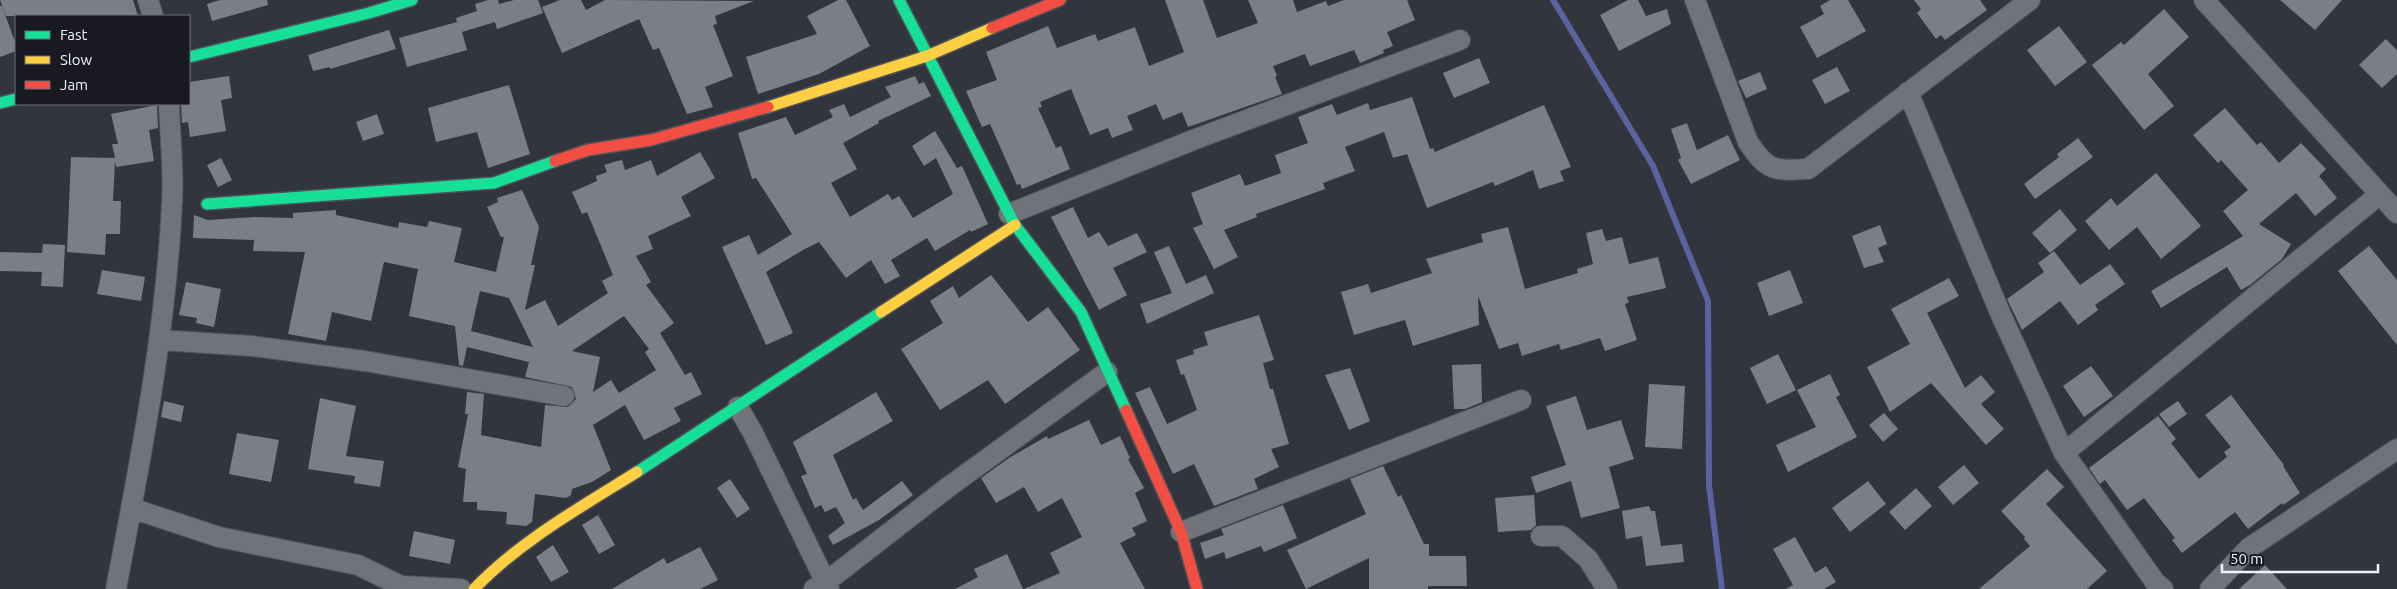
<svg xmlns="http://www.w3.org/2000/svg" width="2397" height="589" font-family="Ubuntu,sans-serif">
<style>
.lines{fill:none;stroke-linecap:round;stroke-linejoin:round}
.stream{stroke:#5a629f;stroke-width:6}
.building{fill:#7c7e86;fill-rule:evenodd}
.street-casing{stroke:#4f5158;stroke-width:22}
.fast-casing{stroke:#4f5158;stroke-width:14}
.slow-casing{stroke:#4f5158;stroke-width:14}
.jam-casing{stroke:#4f5158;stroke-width:14}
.street{stroke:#71737a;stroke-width:20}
.fast{stroke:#16e098;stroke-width:11}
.slow{stroke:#ffcf43;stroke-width:11}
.jam{stroke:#f24e42;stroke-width:11}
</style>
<rect width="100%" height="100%" fill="#33353e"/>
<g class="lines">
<path class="stream" d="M1553,0L1653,166L1708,301L1709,485L1722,589"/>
</g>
<path class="building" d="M0,0H133L138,16H6Z
M220,0H267L268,5L212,21L207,4Z
M488,0H498L499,4L514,0H538L543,13L497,29L495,22L462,32L467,50L407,67L399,38L457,22L456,18L477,11L475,4Z
M560,0H581L586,10L605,0L754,1L715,16L717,24L713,25L733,76L705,87L713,107L687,114L659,48L653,50L639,19L562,53L542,7Z
M838,0H846L870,46L819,74L758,94L746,57L817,34L807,16Z
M1165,0H1203L1217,38L1258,23L1248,0H1293L1297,12L1326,1L1328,6L1344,0H1407L1415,20L1387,32L1393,46L1383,50L1384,53L1360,63L1354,50L1310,66L1305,54L1273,66L1277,76L1275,77L1282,94L1188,127L1182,112L1163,120L1156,104L1127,116L1133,130L1112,138L1108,128L1090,135L1071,89L1040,102L1042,107L1038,108L1056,148L1061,146L1070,169L1022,189L1020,184L1017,185L990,124L982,127L966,91L997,80L986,52L1048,26L1057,48L1095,34L1098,41L1135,27L1149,66L1184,52Z
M1628,0H1638L1646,16L1667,9L1671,24L1619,51L1600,15Z
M1830,0H1848L1866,31L1817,58L1800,27L1824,14L1820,6Z
M1914,0H1980L1987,10L1945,40L1941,35L1936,39L1917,13L1921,9Z
M2280,0H2342L2315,30Z
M0,6H2L16,45V51L0,57Z
M2164,9L2189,37L2148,74L2174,106L2144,130L2092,65L2121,42L2124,45Z
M2059,26L2087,62L2055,86L2027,50Z
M389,30L396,49L330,69V67L313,71L308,55Z
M2386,39L2397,50V74L2382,88L2359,65Z
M1479,58L1490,83L1454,98L1443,73Z
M1837,67L1850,91L1825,104L1812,80Z
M1760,72L1767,89L1746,98L1738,81Z
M229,76L232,98L221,100L226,131L190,137L188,122L182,123L181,104H189V82Z
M915,76L919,84L924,82L931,96L878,121L879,123L843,143L857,169L831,183L850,217L888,194L892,200L899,196L913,218L953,194L936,158L924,166L912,146L935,131L957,168L962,166L988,224L971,232L970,230L935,251L927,238L891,260L900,276L885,284L871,260L846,278L819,242L803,250L766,272L793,333L766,345L722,247L749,235L758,255L792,234L756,178L752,179L738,133L786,117L795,135L833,117L829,110L844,104L850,117L891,97L885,87Z
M509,85L530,154L488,168L477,132L436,142L428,108Z
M1412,97L1430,149L1433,148L1435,152L1544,105L1571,167L1560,171L1564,181L1539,189L1533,170L1495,186L1493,182L1427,208L1407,154L1393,158L1384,132L1345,147L1355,171L1323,183L1325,189L1256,214L1257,217L1224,230L1238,257L1214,269L1193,228L1203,224L1191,193L1240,174L1245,186L1281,173L1275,155L1308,143L1298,117L1332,104L1337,115L1368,103L1370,110Z
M157,105L158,128L149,130L154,161L116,167L115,161L113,201H121L120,234H106L105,255L67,252L71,157L115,158L112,144H118L111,114Z
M2225,108L2257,145L2261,142L2279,163L2301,143L2326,169L2319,176L2337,198L2315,216L2296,193L2259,224L2291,244L2282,259L2250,285L2241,290L2227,267L2161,308L2151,291L2243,236L2223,211L2248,190L2221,160L2218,163L2193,135Z
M377,114L384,134L363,141L356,122Z
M1687,123L1697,150L1728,135L1740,160L1691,184L1678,160L1681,158L1671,129Z
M2078,138L2093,157L2035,199L2024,184L2059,157L2057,154Z
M700,152L715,178L681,197L691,216L648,236L653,249L636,256L651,282L646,285L674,323L660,333L685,375L691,372L702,394L674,408L681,421L644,440L625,405L593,425L611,470L592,482L572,489L571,495L566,498L535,494L532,522L526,526L506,524L507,512L477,510V502H463L466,469L458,467L468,414H465L467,392L484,394L481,435L541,447L545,405L568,407L576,399L572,387L525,377L529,362L467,347L463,366L459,365L455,326L409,316L418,269L384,262L371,321L332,312L326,341L288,334L305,252L253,251L254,240L193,238L194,215L208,220L254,217L293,218V213L336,210V215L398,228L399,222L427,227L429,221L462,228L454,262L496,272L504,237H501L487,207L498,202L497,198L522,190L539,227L531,265H535L525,310L545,300L558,326L608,293L602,281L613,275L587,212L582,214L572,192L597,181L596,176L607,172L604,165L617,161L622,160L625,170L651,160L657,176ZM480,291L509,298L533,347L471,331ZM624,316L649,349L645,352L656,370L619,393L611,380L593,392L600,357L572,351Z
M221,158L232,180L218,187L207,165Z
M2156,173L2201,226L2161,259L2137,227L2109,250L2085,221L2111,198L2117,206Z
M1073,207L1088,238L1099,232L1108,246L1137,233L1147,252L1113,268L1127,295L1099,310L1051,217Z
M2060,209L2077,230L2050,253L2032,233Z
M1880,225L1887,244L1878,248L1884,262L1864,268L1852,236Z
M1508,227L1525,289L1578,273L1577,269L1593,264L1586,233L1602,229L1606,241L1622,237L1629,264L1658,257L1666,288L1627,297L1629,302L1625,304L1637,340L1605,351L1600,338L1561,350L1559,344L1522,356L1518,343L1499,349L1478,296L1479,325L1413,346L1405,320L1354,335L1341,292L1368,284L1371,293L1432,273L1426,259L1483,242L1481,234Z
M43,244L65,245L63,287L41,286L42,272L0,271V252L42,253Z
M1169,246L1186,284L1206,275L1214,293L1147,324L1140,304L1172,293L1154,252Z
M2369,246L2397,280V345L2338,271Z
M2054,251L2080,285L2110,264L2125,284L2095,305L2098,310L2078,325L2060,301L2022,330L2007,299L2044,272L2038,263Z
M102,270L145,277L141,301L97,294Z
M1790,270L1803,303L1769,316L1757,283Z
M991,275L1028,322L1048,307L1080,350L1005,404L988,380L940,410L901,349L943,323L930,301L953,286L959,298Z
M1949,278L1959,296L1927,313L1965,388L1981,375L1995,392L1981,404L2004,429L1986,445L1931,383L1890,412L1867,367L1910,344L1891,309Z
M186,282L221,289L214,327L196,323L197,318L179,315Z
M1259,315L1274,360L1263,363L1270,389H1273L1289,444L1271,449L1279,467L1254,479L1258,489L1214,506L1194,464L1173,474L1135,393L1150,387L1167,424L1197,410L1184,374L1181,375L1176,360L1194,354L1193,350L1208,345L1204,332Z
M1778,354L1796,390L1767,404L1750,368Z
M1481,364L1482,402L1465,409H1454L1452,365Z
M2091,366L2113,396L2084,417L2063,386Z
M1350,368L1370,421L1349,430L1325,375Z
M1830,374L1840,395L1836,397L1857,437L1788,472L1776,445L1816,427L1797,390Z
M1649,384L1685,386L1682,449L1645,447Z
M876,392L893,421L833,455L853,500L856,498L863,510L902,481L913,495L879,520L833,545L828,536L845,523L836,507L825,512L821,505L815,508L801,476L807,474L793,442Z
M2231,395L2284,465L2283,466L2300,493L2283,505L2282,503L2248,529L2235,512L2182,553L2172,540L2175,538L2144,498L2127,510L2105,480L2100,484L2089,468L2158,416L2176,439L2171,443L2199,479L2227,457L2224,452L2231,447L2205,415Z
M1576,396L1587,430L1621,420L1634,459L1609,467L1620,508L1581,518L1571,481L1536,493L1531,477L1566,465L1546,406Z
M320,398L356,406L346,456L384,461L380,487L354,483L355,476L308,469Z
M164,401L184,406L181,422L161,417Z
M2178,401L2187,414L2169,427L2159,414Z
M1884,413L1898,429L1883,442L1869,425Z
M1089,420L1101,445L1120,436L1130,458L1128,459L1144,488L1135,493L1147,521L1132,528L1136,535L1120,543L1145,589H1024L1060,573L1050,553L1082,537L1062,498L1038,512L1024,487L996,503L981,478L1009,458L1047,436L1048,439Z
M237,433L279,440L271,482L229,474Z
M1964,465L1979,483L1953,505L1938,487Z
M1383,466L1398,497L1401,495L1424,544H1429V556H1466L1467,586H1428V589H1369V558L1306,589L1287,550L1366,514L1350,479Z
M2047,469L2064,487L2046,504L2107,571L2087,589H1979L2030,546L2024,539L2025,537L2001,511Z
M730,479L750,509L737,518L717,488Z
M1868,481L1886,504L1850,532L1832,508Z
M1916,488L1932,506L1905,530L1889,512Z
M1534,495L1536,525L1531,530L1498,532L1495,498Z
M1283,505L1297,538L1264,552L1261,546L1226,559L1224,552L1205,559L1200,543L1224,535L1221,529Z
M1649,506L1651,511H1655L1661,546L1682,544L1684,562L1646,566L1642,536L1626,539L1622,511Z
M598,515L615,545L599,554L582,525Z
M414,531L455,540L450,564L409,556Z
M1795,537L1815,573L1826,566L1836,582L1824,589H1786L1793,585L1773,549Z
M553,545L569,572L551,582L536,557Z
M700,547L718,580L700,589H612L664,558L667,564Z
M1007,554L1023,589H955L978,577L974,569Z
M2265,565L2287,589H2239Z"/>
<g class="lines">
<g class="street-casing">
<path id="street" d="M148,0L153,16
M1695,0L1748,142C1767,171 1774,171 1808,169L2030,0
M2204,0L2397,213
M1908,92L2001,315L2064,453L2155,582L2163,589
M1009,214L1193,140L1460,40
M160,340L252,346L365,361L564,396
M738,407L753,433L829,589
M2064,453L2380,194
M131,508L219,537L358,565L401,586L461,589
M1181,532L1521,400
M1541,536H1562L1588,559L1607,589
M116,589C140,461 166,333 172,202C174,170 170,136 169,104
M814,589L826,582L947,488L1107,372
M2210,589L2249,548L2397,449"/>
</g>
<g class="fast-casing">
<path id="fast" d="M899,0L1015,225L1081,312L1126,410
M189,57L369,13L412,0
M0,103L16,99
M207,204L494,183L555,161
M637,472L881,312"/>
</g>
<g class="slow-casing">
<path id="slow" d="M768,107L927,56L992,28
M881,312L1015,225
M474,589C520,541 581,507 637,472"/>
</g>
<g class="jam-casing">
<path id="jam" d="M992,28L1060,0
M555,161L588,150L651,140L768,107
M1126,410L1181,532L1197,589"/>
</g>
<use href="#street" class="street"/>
<use href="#fast" class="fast"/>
<use href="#slow" class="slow"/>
<use href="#jam" class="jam"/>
</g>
<rect x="15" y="15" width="175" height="90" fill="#191a21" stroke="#6f7179"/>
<rect x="25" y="31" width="25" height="8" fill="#16e098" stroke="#6f7179"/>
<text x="60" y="40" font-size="15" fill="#f1f3fe">Fast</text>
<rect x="25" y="56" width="25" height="8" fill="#ffcf43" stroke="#6f7179"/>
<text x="60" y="65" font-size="15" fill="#f1f3fe">Slow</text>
<rect x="25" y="81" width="25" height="8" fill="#f24e42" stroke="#6f7179"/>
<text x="60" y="90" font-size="15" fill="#f1f3fe">Jam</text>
<path d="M2222 564v8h156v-8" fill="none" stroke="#f1f3fe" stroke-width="2.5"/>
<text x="2230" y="564" font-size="15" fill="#f1f3fe" stroke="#191a21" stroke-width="4" paint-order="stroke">50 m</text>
</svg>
